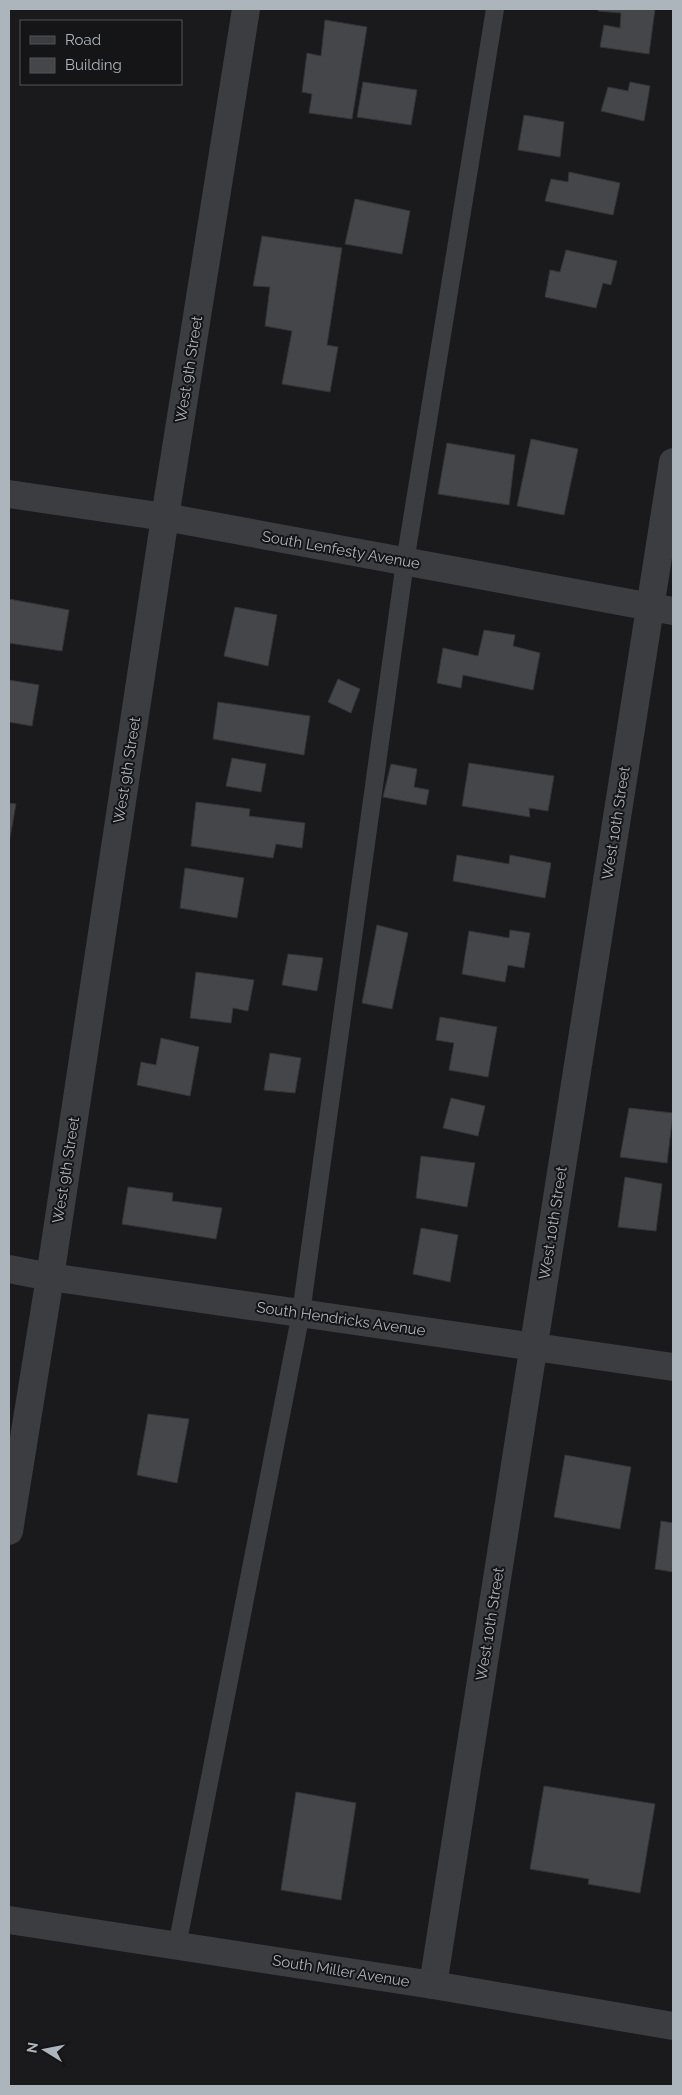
<svg xmlns="http://www.w3.org/2000/svg" width="682" height="2095" font-family="Raleway,sans-serif">
<style>
.building{fill:#444649;stroke:#343538}
.lines{fill:none;stroke-linecap:round;stroke-linejoin:round}
.service{stroke:#3b3d41;stroke-width:18}
.minor{stroke:#3b3d41;stroke-width:28}
.tertiary{stroke:#3b3d41;stroke-width:28}
.labels{text-anchor:middle;dominant-baseline:central;stroke-width:4;stroke-linejoin:round;paint-order:stroke}
.street-label{font-size:15px;fill:#acb4bc;stroke:#151517}
</style>
<rect width="100%" height="100%" fill="#1a1a1c"/>
<path class="building" d="M598,9H655L649,54L600,47L604,25L620,28L621,13L598,11Z
M325,20L367,27L352,119L309,113L312,94L302,92L307,53L321,56Z
M363,82L417,90L411,125L357,117Z
M630,82L650,86L644,121L601,111L608,87L628,91Z
M524,115L564,122L560,157L518,150Z
M569,172L620,183L613,215L545,201L551,179L568,182Z
M355,199L410,211L402,254L345,244Z
M262,236L342,248L327,345L338,347L330,392L282,384L292,331L265,326L270,287L253,286Z
M566,250L617,261L611,285L603,283L596,308L545,297L550,270L560,272Z
M531,439L578,449L564,515L517,506Z
M447,443L515,455L509,505L438,494Z
M9,599L69,610L62,651L9,643Z
M235,607L277,615L268,666L224,656Z
M484,630L515,635L513,646L540,653L533,690L463,675L461,688L437,683L443,648L478,656Z
M338,679L360,689L351,713L328,702Z
M9,680L39,685L32,726L9,722Z
M218,702L310,716L304,755L213,739Z
M232,758L266,764L261,792L226,786Z
M469,763L554,776L548,811L529,808L530,817L462,806Z
M391,764L417,769L414,787L429,790L426,805L383,797Z
M196,802L250,809L249,816L305,823L302,848L276,844L273,858L191,846Z
M9,803L16,804L9,843Z
M457,855L509,864L510,855L551,863L545,898L453,881Z
M185,868L244,878L237,918L180,908Z
M377,925L408,933L392,1009L362,1003Z
M510,930L530,933L524,968L508,965L505,982L462,974L469,931L509,938Z
M288,954L323,958L317,991L282,985Z
M196,972L254,980L248,1011L233,1008L231,1023L190,1018Z
M440,1017L497,1027L488,1077L449,1070L454,1043L436,1040Z
M161,1038L199,1047L190,1096L137,1085L141,1062L156,1065Z
M270,1053L301,1058L295,1093L264,1090Z
M451,1098L485,1106L478,1136L443,1128Z
M629,1108L673,1113L667,1163L620,1157Z
M421,1156L475,1163L467,1207L416,1198Z
M625,1177L662,1184L656,1231L618,1227Z
M128,1187L173,1193L172,1201L222,1208L216,1239L122,1224Z
M421,1228L458,1235L450,1282L413,1274Z
M148,1414L189,1419L177,1483L137,1475Z
M565,1455L631,1467L620,1529L554,1517Z
M661,1521L673,1523V1572L655,1569Z
M544,1786L655,1804L640,1893L588,1884L589,1879L530,1869Z
M296,1792L356,1803L341,1900L281,1890Z"/>
<g class="lines">
<path class="service" d="M177,1946L301,1313L405,562L495,9"/>
<path class="minor" d="M9,494L165,517L673,611
M9,1269L50,1277L673,1367
M9,1531L50,1277L165,517L246,9
M433,1985L673,462"/>
<path class="tertiary" d="M9,1920L433,1985L673,2026"/>
</g>
<g class="labels">
<g class="street-label">
<text transform="translate(189 369) rotate(-81)">West 9th Street</text>
<text transform="translate(341 550) rotate(10)">South Lenfesty Avenue</text>
<text transform="translate(127 770) rotate(-81)">West 9th Street</text>
<text transform="translate(616 823) rotate(-81)">West 10th Street</text>
<text transform="translate(66 1170) rotate(-81)">West 9th Street</text>
<text transform="translate(553 1223) rotate(-81)">West 10th Street</text>
<text transform="translate(341 1319) rotate(8)">South Hendricks Avenue</text>
<text transform="translate(490 1624) rotate(-81)">West 10th Street</text>
<text transform="translate(341 1971) rotate(9)">South Miller Avenue</text>
</g>
</g>
<rect width="682" height="2095" fill="none" stroke="#acb4bc" stroke-width="20"/>
<rect x="20" y="20" width="162" height="65" fill="#151517" stroke="#515559"/>
<rect x="30" y="36" width="25" height="8" fill="#3b3d41" stroke="#515559"/>
<text x="65" y="45" font-size="15" fill="#acb4bc">Road</text>
<rect x="30" y="58" width="25" height="15" fill="#444649" stroke="#515559"/>
<text x="65" y="70" font-size="15" fill="#acb4bc">Building</text>
<g transform="translate(45 2050) rotate(280)" stroke="#151517" stroke-width="4" paint-order="stroke">
<path d="M0-4L9 19L0 12L-9 19Z" fill="#acb4bc"/>
<text y="-8" font-size="14" font-weight="bold" text-anchor="middle" fill="#acb4bc">N</text>
</g>
</svg>
